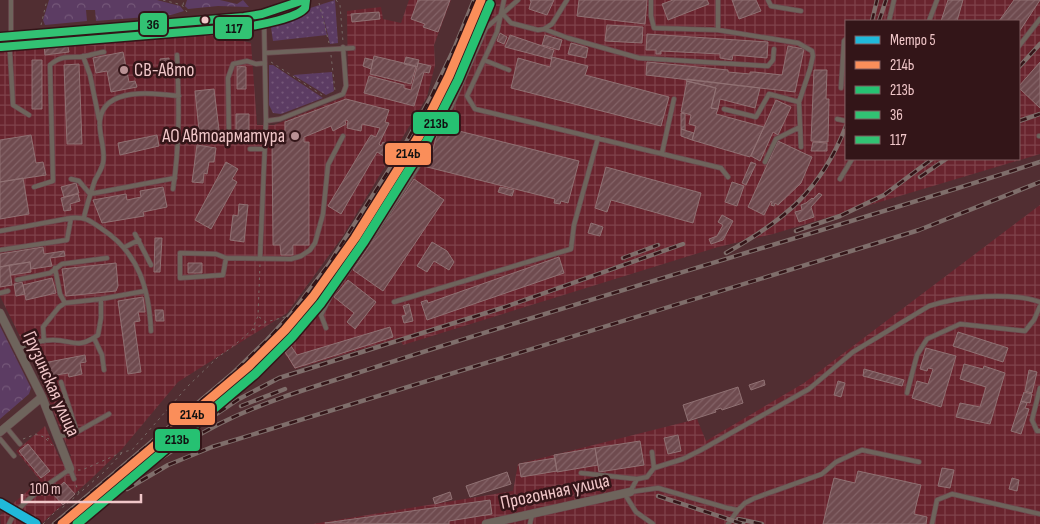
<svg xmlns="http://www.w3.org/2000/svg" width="1040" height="524" font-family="'Sofia Sans Condensed',sans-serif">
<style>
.industrial{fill:url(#industrial-grid);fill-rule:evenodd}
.grass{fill:url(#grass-dots)}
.forest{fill:url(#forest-crowns)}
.building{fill:url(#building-hatch);stroke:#907173}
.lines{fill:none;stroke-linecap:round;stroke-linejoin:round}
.service-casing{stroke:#6b4c50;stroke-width:5.5}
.minor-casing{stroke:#6b4c50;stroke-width:9}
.tertiary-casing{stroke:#6b4c50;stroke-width:11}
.path{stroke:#786a66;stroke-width:1;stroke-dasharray:2.5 4;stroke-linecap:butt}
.service{stroke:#6e645c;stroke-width:4}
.minor{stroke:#6e645c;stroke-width:8}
.tertiary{stroke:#6e645c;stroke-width:9}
.rail-casing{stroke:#7f6e6b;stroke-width:4.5}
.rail{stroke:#331518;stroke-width:2.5;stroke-dasharray:8;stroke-linecap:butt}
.bus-1-casing{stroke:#331518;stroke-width:11}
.bus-2-casing{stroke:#331518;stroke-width:11}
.bus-1{stroke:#32c273;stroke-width:8}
.bus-2{stroke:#32c273;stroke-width:8}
.rail-1-casing{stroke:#331518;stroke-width:12}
.rail-2-casing{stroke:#331518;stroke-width:12}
.rail-1{stroke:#fa8e5a;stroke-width:9}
.rail-2{stroke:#26c172;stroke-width:9}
.metro-1-casing{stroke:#331518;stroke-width:12}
.metro-1{stroke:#20b9da;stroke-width:9}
.bus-dot{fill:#f1c7c9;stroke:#331518;stroke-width:2}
.poi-dot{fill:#b99194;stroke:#331518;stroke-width:2}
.labels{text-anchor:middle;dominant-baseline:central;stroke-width:5;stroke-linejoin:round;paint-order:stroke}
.poi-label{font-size:19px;fill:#f1c7c9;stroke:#331518;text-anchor:start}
.street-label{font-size:19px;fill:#f1c7c9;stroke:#331518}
.line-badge{stroke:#331518;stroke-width:2}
.pale-badge-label{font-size:14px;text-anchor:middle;font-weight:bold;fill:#111}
</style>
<defs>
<pattern id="industrial-grid" width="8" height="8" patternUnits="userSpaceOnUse" patternTransform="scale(1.25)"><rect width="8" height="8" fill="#69242e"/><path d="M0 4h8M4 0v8" fill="none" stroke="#7f424b"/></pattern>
<pattern id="grass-dots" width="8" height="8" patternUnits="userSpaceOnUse" patternTransform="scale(1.25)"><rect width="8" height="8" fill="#5c3c63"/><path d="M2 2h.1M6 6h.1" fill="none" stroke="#745778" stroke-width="1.8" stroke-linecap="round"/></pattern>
<pattern id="forest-crowns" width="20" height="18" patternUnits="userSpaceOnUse" patternTransform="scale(1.25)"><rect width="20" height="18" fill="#5c3c63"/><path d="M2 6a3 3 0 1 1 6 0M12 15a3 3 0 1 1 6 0" fill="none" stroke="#745778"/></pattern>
<pattern id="building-hatch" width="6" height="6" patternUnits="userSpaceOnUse" patternTransform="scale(1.25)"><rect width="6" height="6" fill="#6f4b4f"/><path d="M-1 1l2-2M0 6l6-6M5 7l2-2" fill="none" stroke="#846367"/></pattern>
</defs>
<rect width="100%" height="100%" fill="#512e32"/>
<path class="industrial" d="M409,0H451L434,45L435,65L427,97L343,236L287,313L178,382L122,449L91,479L41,524H1L0,515L40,480L16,451L45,426L61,461L71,456L40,378L38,364L34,365L0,296V46L193,29L251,43L257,125H274L344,97L348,86L347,11L381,7L383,19L401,23Z
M496,0H1040V154L773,234L718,247L403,345L399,338L295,369L279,345L362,248L457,86ZM846,21H1019V159H846Z
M1040,205V524H313L513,491L518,464L697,419L706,441L804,383Z"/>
<path class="grass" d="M335,0L338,43L330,44L323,15L327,35L273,41L270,21Z
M269,65H273L323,98L281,114L273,113L269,105Z
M332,72L334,91L326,95L293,75Z"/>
<path class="forest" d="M49,0H157L180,6L184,11L171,15L96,21L95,10H86L87,21L45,25L43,20Z
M187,0H220L237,4L243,0L249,7L218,6L188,9L185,6Z
M0,326L31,388L29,394L0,419Z"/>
<path class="building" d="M418,0H450L438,32L423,27L425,24L411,19Z
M530,0H554L547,15L529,9L531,2Z
M579,0H647L645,24L577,16Z
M673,0H707L709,4L668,20L662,4Z
M732,0H756L761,11L739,19Z
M948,0H963L957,21H941Z
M1014,0H1040L1019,32V21H999Z
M379,12L380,19L352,22L351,14Z
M607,25L643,27L642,43L605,41Z
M500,33L507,37L504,44L497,41Z
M647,34L768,42L767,58L733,55L732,60L720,58V54L661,51V54H656V50H646Z
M510,35L554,50L551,59L505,47Z
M545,35L562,40L559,50L542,45Z
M67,42L69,52L45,55L44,45Z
M571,43L588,48L586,58L568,54Z
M788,46L804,49L795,92L646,75L647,62L728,70V72L750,74V72H754L782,75Z
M123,52L129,82L135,81L137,87L111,92L107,71L96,73L93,58Z
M374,56L416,66L411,84L370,74Z
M406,57L419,60L417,67L404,64Z
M552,57L588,66L585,75L669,97L661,126L511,88L518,58L550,67Z
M169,58L170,73H162L160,59Z
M365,58L373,60L371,69L363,66Z
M32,60H42V109H32Z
M1040,62V108L1019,88V86Z
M418,63L431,66L429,73L424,72L414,106L364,93L369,76L404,85V88L411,90Z
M79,64L82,144H67L64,65Z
M237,66L246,67V89H237Z
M814,70H827L826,99H829L828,142L811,141Z
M687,79L760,88L755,108L720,99L718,109L711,108L716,88L686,81Z
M687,81L716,88L711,108L718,109L716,114L764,127L750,157L692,140L696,126L689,124L691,115L681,112Z
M214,89L220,138L200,140L195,91Z
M346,99L389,110L385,122L389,123L379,144L381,146L383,142L390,146L384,156L377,152L341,214L328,206L369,138L371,135L376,137L380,128L362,124L361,131L347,128L348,121L347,120L345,121L346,124L333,131L331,126L304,137V142H309V245H293V255H281L280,245H273L272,142H285V122Z
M776,100L791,107L778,135L773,132L760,161L751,156Z
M681,113L685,114V130L681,129Z
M236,114H249V142H236Z
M439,126L579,161L568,203L561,201L560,204L554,203L555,199L423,166L427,152L432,153Z
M681,129L694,133L692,140L681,136Z
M31,135L36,163L43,162L46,175L0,182V140Z
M157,135L159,146L120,155L118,143Z
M778,141L812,157L801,183L778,205L775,203L774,206L771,205L772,202L771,201L764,215L748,207Z
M813,142L827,143V151H811Z
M197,145L216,148L214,162H209L207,174L204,173L203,183L192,182Z
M226,162L238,169L232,179L237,182L211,229L195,220Z
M751,162L756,164L746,185L742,183Z
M606,167L701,193L693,223L611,200L607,212L595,208Z
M23,178L29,214L0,219V182Z
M414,179L444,200L383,291L353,270Z
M732,182L744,186L737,206L725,202Z
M76,183L79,193L64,197L61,187Z
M163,187L167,207L143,212L144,216L102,223L93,200L126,194L127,200L141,197L140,191Z
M500,187L514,190L512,196L498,192Z
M819,193L822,195L811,207L814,217L799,222L795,212L802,210L801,205L806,203L812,198L813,199Z
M78,194L80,201L70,204L71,210L64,211L61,198Z
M239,204L248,205L244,242L230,240L233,215L238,216Z
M722,215L733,221L723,240L711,244L709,239L717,236L723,225L718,222Z
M591,223L603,227L600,236L588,233Z
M155,238H162L160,272H154Z
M432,242L447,251L454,262L449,270L434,261L427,272L417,266Z
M43,247L44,254L64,251L65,256L50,258L52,266L31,269L30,262L0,267V254Z
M559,257L564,273L427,320L421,302L427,300L428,303Z
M30,262L31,272L11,275L9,265Z
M116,263L118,286L116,291L66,296L62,269Z
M188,263H202V273H188Z
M9,265L12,285L0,287V267Z
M52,278L56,293L26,300L23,285Z
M348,280L376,302L355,329L347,322L354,313L334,297Z
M22,282L25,294L16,296L14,284Z
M143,297L145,312H138L140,321L134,322L141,372L128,374L118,301Z
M409,304L413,321L404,323L402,316L406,315L403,306Z
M155,310H163L164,321H156Z
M390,327L393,337L295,368L282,347L289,343L297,355Z
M958,332L1008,348L1003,362L953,346Z
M926,348L956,356L941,407L912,398L917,381L928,384L933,369L928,368L927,371L920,369Z
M85,355L86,362L80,363L82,374L69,377L68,373L40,378L38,364Z
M964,364L983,369L984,366L1005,373L990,424L956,417L960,403L980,407L986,387L960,379Z
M864,369L904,380L902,386L863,376Z
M1029,370L1037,372L1032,393L1025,391Z
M764,380L765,385L751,390L749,385Z
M838,381L845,383L841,397L834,395Z
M738,387L743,403L722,410L721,408L715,410L716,412L688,421L683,405Z
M1024,392L1032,394L1030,403L1021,401Z
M1021,401L1027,403L1025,408L1029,409L1021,434L1011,431Z
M678,435L681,451L668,454L664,438Z
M640,441L644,465L599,472L595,448Z
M28,444L50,471L41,478L19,451Z
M595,448L598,465L557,472L554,455Z
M555,458L557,471L521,477L519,464Z
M942,468L954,470L950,488L938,486Z
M858,471L921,485L914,514L927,517L926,524H823L834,478L855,483Z
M507,472L511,484L470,497L466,486Z
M1012,478L1019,480L1017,491L1009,489Z
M64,482L75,494L63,505L52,493Z
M450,492L452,499L435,504L433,498Z
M490,500L492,514L449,521V524L325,523Z"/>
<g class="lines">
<g class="service-casing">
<path id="service" d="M11,0V36
M504,0L497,32L467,96L475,109L721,168L728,177
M651,0V16L654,28L718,30L798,43L812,51L813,56L810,69L799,102L801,147
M718,0V30
M768,0L771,6L801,11
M502,13L511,23L538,30L544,29L552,24L567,0
M889,21L894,0
M929,21L937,0
M544,29L568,38L639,58L768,66L773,60L774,49
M9,36L13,105L29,115
M1019,46L1040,19
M265,53L353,48
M83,56L90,75L99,119
M484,60L509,70
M841,88L844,41L846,39
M724,109L756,117L769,94L799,102
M837,119L846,121
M266,121L280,119L343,94L346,86L343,47
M1039,136H1040
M229,137L228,78L233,64L247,61L256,64L265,63
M250,149H264
M662,153L674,99
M765,162L776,139L800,127
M71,179L79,181L90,194L175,178
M840,179L852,159
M34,187L53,181L50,65C60,56 68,57 80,57C88,56 96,53 104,52
M173,189C180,144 179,100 177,55
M84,217C87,204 91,192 95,180C98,175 102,168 103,163C106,149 98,134 100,120C104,86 156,93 179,96
M71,218C86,217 89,220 102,229C139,253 149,289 151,331
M0,231L71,218L67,240L0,250
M135,234L151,265
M125,247L139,240
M226,258L223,275L180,278V253L216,254L226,258L291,259L301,256L310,250L315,243L323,214L328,165L343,136
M260,258L266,121L264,21L262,14
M55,268L60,294L65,303
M17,280L50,273L62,264L107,258
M0,293L8,291
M394,302L571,249L574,225L598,138
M326,328L321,315L330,297L381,224L417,168L436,128L451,107L486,28L518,0
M94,338L102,355L104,370
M44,341L43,327L59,307L65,303L101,299L145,291
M18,349C28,344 41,340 53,340C73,340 77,350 98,335L101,318V299
M61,382L77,432
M1040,388L1032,420L1037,431H1040
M907,393L917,355L927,339L960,324L1025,331L1034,320L1040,306
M6,427L20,444
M57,437L77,432L109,414
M0,439L14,456
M654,468L683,459L701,450L809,389L853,352L929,306C959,296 1010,292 1040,302
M581,473L637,479
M630,492L658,488L727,508L738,510L745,503L755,498L822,474L836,462L862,450L919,462
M630,492L637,479L647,477L654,468L652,452
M624,493L636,512L653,524
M9,524C18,502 51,483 70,469L74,479
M530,524L532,515
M728,524L738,510
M932,524L937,500L952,494L1040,514"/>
</g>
<g class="minor-casing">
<path id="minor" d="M0,37L244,17L262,14L296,3
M0,313L42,397L70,469
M0,432L42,397
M486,524L630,492"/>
</g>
<g class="tertiary-casing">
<path id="tertiary" d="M295,0L296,3L304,0"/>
</g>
<path class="path" d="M163,0L182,5L187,12
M336,0L340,5L343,42
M319,3L329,43
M183,5L184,0
M41,25L47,0
M476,26L482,23
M331,55L335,91
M271,62L322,95
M259,317L266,322
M253,330L266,322L285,317
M23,439L36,434L49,439
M46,439L52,445
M78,470H82L123,452L132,450L187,387L218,357L231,348L252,330L258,316L260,264
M76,485L79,493
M43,524L58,509L62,508L104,472L122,453"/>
<use href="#service" class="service"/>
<use href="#minor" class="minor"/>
<use href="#tertiary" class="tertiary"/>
<g class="rail-casing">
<path id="rail" d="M872,21L877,0
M879,21L886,0
M1019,67L1040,44
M1019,121L1040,114
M920,177L946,159
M796,231L840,216L884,195L932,159
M726,253C785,220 821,190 846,126
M623,258L658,245
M241,406L285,389
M179,439L239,399L279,378L505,307L683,244
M127,489L168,465L212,447L874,244L919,230L1040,182
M658,496L743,524
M738,519L762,524
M54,524L232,374L267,340L291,314L329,264L403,148L432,95L454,49L474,0
M72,524C118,486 165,452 219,424C261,403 306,389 351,375C415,354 480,334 545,314C710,263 876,215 1040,162"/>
</g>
<use href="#rail" class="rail"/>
<g class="bus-1-casing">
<path id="bus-1" d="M0,37L244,17L262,14L304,0"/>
</g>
<g class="bus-2-casing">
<path id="bus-2" d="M1,47L246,27C259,25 297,18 305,8L306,0"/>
</g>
<use href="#bus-1" class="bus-1"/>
<use href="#bus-2" class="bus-2"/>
<g class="rail-1-casing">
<path id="rail-1" d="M62,524L249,366L285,330L313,297L355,238L419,136L449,76L481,0"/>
</g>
<g class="rail-2-casing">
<path id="rail-2" d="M77,524L255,374L292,337L321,303L363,243L427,141L458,80L490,4"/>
</g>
<use href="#rail-1" class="rail-1"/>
<use href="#rail-2" class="rail-2"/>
<g class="metro-1-casing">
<path id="metro-1" d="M0,503L36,524"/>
</g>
<use href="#metro-1" class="metro-1"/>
</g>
<circle class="bus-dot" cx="205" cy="20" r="4.5"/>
<g class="poi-dot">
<circle cx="124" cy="70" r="5"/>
<circle cx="295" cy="136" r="5"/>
</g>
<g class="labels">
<g class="poi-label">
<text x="134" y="70">СВ-Авто</text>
<text x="285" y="136" text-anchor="end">АО Автоарматура</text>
</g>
<g class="street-label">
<text transform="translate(51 384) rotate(66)">Грузинская улица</text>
<text transform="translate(555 492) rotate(-12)">Прогонная улица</text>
</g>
</g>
<g class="line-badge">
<rect x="139" y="12" width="29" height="24" rx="5" fill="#32c273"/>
<rect x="214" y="16" width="39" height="24" rx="5" fill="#32c273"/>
<rect x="412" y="111" width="48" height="24" rx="5" fill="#26c172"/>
<rect x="384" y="142" width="48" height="24" rx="5" fill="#fa8e5a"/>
<rect x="168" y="402" width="48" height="24" rx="5" fill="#fa8e5a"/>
<rect x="154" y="428" width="47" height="24" rx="5" fill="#26c172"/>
</g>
<g class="pale-badge-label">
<text x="153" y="29">36</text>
<text x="234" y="33">117</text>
<text x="436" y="128">213Ь</text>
<text x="408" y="158">214Ь</text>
<text x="192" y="419">214Ь</text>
<text x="177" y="444">213Ь</text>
</g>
<rect x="845" y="20" width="175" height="140" fill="#331518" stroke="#7f5c5f"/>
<rect x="855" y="36" width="25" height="8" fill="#20b9da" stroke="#7f5c5f"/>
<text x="890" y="45" font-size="15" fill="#f1c7c9">Метро 5</text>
<rect x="855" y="61" width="25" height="8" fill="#fa8e5a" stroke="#7f5c5f"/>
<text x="890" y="70" font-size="15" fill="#f1c7c9">214Ь</text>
<rect x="855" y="86" width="25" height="8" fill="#26c172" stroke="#7f5c5f"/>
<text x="890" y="95" font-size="15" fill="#f1c7c9">213Ь</text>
<rect x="855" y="111" width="25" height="8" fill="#32c273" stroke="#7f5c5f"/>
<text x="890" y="120" font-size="15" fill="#f1c7c9">36</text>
<rect x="855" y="136" width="25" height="8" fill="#32c273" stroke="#7f5c5f"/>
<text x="890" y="145" font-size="15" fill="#f1c7c9">117</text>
<path d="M22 494v8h119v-8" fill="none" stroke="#f1c7c9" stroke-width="2.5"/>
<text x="30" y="494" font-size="15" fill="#f1c7c9" stroke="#331518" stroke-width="4" paint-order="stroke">100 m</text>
</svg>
